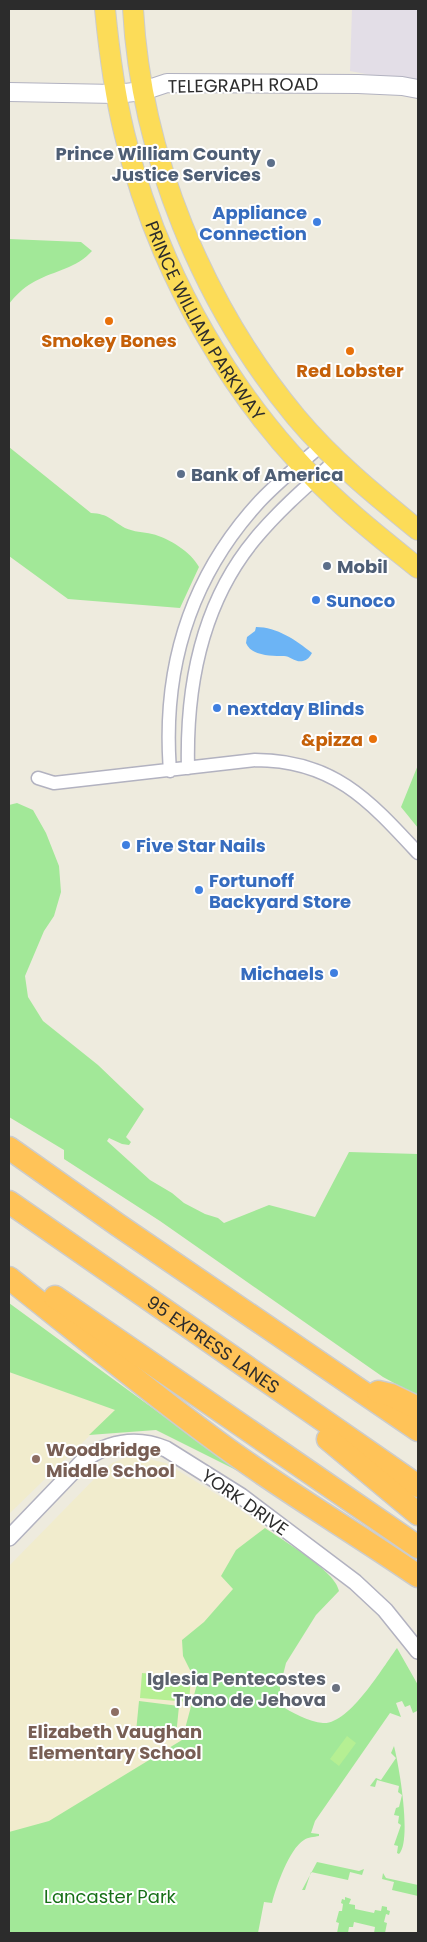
<svg xmlns="http://www.w3.org/2000/svg" width="427" height="1942" font-family="Poppins,sans-serif">
<style>
.industrial{fill:#e3dee7}
.education{fill:#f1eccd}
.green{fill:#a2e898}
.pitch{fill:#b5ef93}
.water{fill:#6cb4f5}
.lines{fill:none;stroke-linecap:round;stroke-linejoin:round}
.minor-casing{stroke:#b2b2c0;stroke-width:15}
.tertiary-casing{stroke:#b2b2c0;stroke-width:18}
.secondary-casing{stroke:#b2b2c0;stroke-width:20}
.trunk-casing{stroke:#ccc;stroke-width:22}
.motorway-casing{stroke:#ccc;stroke-width:25}
.minor{stroke:#fff;stroke-width:12}
.tertiary{stroke:#fff;stroke-width:15}
.secondary{stroke:#fff;stroke-width:18}
.trunk{stroke:#fcdc58;stroke-width:20}
.motorway{stroke:#ffc358;stroke-width:22}
.service-dot{fill:#5c6f8a;stroke:#fff;stroke-width:2}
.shop-dot{fill:#3f7fe0;stroke:#fff;stroke-width:2}
.food-dot{fill:#e8710a;stroke:#fff;stroke-width:2}
.education-dot{fill:#8d6e63;stroke:#fff;stroke-width:2}
.worship-dot{fill:#6b7280;stroke:#fff;stroke-width:2}
.labels{text-anchor:middle;dominant-baseline:central;stroke-width:4;stroke-linejoin:round;paint-order:stroke}
.street-label{font-size:18px;fill:#2c2c2c;stroke:#fff}
.service-label{font-size:18px;font-weight:bold;fill:#4e5e75;stroke:#fff;text-anchor:start}
.shop-label{font-size:18px;font-weight:bold;fill:#366cbe;stroke:#fff;text-anchor:start}
.food-label{font-size:18px;font-weight:bold;fill:#c56008;stroke:#fff}
.education-label{font-size:18px;font-weight:bold;fill:#785e54;stroke:#fff;text-anchor:start}
.worship-label{font-size:18px;font-weight:bold;fill:#5b616d;stroke:#fff;text-anchor:end}
.park-label{font-size:18px;fill:#176f17;stroke:#fff}
</style>
<rect width="100%" height="100%" fill="#eeebde"/>
<path class="industrial" d="M352,9H418V84L350,71Z"/>
<path class="education" d="M9,1372L116,1410L9,1514Z
M128,1457H139L166,1463L229,1502L321,1567L122,1856L9,1881V1566L103,1470L112,1463Z"/>
<path class="green" d="M9,239L81,242L92,251C76,269 52,271 32,283C23,288 15,296 9,304Z
M9,447L91,513C109,514 111,520 125,528C134,532 143,532 152,534C169,538 191,552 199,567L180,608L68,599L9,556Z
M418,765V828L401,807Z
M17,803L33,810L46,833L59,866L61,892L54,916L44,931L25,976L28,997L43,1021L98,1065L144,1109L126,1137L131,1142L129,1145L122,1144L109,1138L107,1141L150,1180L172,1193L184,1203L205,1214L218,1218L224,1223L269,1205L315,1217L349,1152L418,1154V1396L383,1377L160,1221L64,1159V1150L9,1117V904L10,900L9,885V805Z
M9,1303L240,1472L156,1430L89,1435L115,1410L9,1372Z
M265,1528C282,1540 336,1571 339,1591L316,1615L286,1663L280,1687V1705C291,1712 309,1722 323,1723C349,1725 383,1667 397,1648L418,1685V1715L417,1711L413,1713L410,1705L405,1707L402,1701L396,1703L401,1717L390,1713L315,1821L311,1833L319,1834V1836C314,1837 308,1837 304,1840C289,1849 276,1887 272,1903L264,1902L258,1933H9V1832L49,1821L182,1740L197,1684L183,1656L182,1640L204,1622L233,1589L221,1576L236,1550Z
M139,1701L179,1706L176,1736L136,1732Z
M394,1746C399,1765 412,1841 399,1854L397,1853L398,1846L394,1845L401,1825L398,1823L399,1816L394,1815L396,1808L399,1807L402,1795L398,1792L399,1786L377,1780L375,1787L370,1786L376,1778L381,1780L396,1758L391,1753Z
M317,1862L359,1871L364,1869L362,1875L350,1872L348,1880L311,1872L305,1890H302Z
M383,1873L386,1878L418,1885V1896L392,1890L394,1882L382,1879Z
M345,1897L351,1899L349,1904L355,1905V1909L374,1913L375,1910L381,1911L382,1906L387,1907V1910L390,1911L389,1915L386,1914L384,1922L387,1923L385,1933H374L375,1927L354,1922L353,1927H349L348,1933H337L339,1923L336,1922L339,1911H342L343,1904L341,1903L342,1899L345,1900Z"/>
<path class="pitch" d="M142,1673L191,1677L189,1702L140,1698Z
M347,1736L356,1743L339,1766L330,1759Z"/>
<path class="water" d="M256,627C277,627 296,640 312,653C310,657 307,660 303,661C296,663 290,656 284,656C272,656 251,656 246,643L247,637L255,631Z"/>
<g class="lines">
<g class="minor-casing">
<path id="minor" d="M188,768C186,686 201,604 255,539C279,510 308,485 336,460
M170,771C162,668 189,578 260,501C279,481 301,463 322,445
M38,778L54,783L255,760C333,760 369,800 418,853"/>
</g>
<g class="tertiary-casing">
<path id="tertiary" d="M9,1538L85,1459C111,1441 137,1437 166,1449L241,1496L355,1582L385,1610L418,1651"/>
</g>
<g class="secondary-casing">
<path id="secondary" d="M9,92L116,94L143,91L167,83L358,84L402,86L418,89"/>
</g>
<g class="trunk-casing">
<g id="trunk">
<path id="s1" d="M105,9C109,50 114,91 124,132C156,269 235,408 340,503C365,526 392,547 418,568"/>
<path d="M133,9C141,155 203,305 296,417C332,460 375,495 418,530"/>
</g>
</g>
<g class="motorway-casing">
<g id="motorway">
<path d="M9,1148L118,1225L418,1430"/>
<path id="s2" d="M9,1202L418,1486"/>
<path d="M9,1278C76,1331 142,1386 211,1437C277,1487 350,1529 418,1576"/>
<path d="M55,1297L418,1547"/>
<path d="M378,1392L391,1395L418,1408"/>
<path d="M328,1439L418,1514"/>
</g>
</g>
<use href="#minor" class="minor"/>
<use href="#tertiary" class="tertiary"/>
<use href="#secondary" class="secondary"/>
<use href="#trunk" class="trunk"/>
<use href="#motorway" class="motorway"/>
</g>
<g class="service-dot">
<circle cx="271" cy="163" r="5"/>
<circle cx="181" cy="474" r="5"/>
<circle cx="327" cy="566" r="5"/>
</g>
<g class="shop-dot">
<circle cx="317" cy="222" r="5"/>
<circle cx="316" cy="600" r="5"/>
<circle cx="217" cy="708" r="5"/>
<circle cx="126" cy="845" r="5"/>
<circle cx="199" cy="890" r="5"/>
<circle cx="334" cy="973" r="5"/>
</g>
<g class="food-dot">
<circle cx="109" cy="321" r="5"/>
<circle cx="350" cy="351" r="5"/>
<circle cx="373" cy="739" r="5"/>
</g>
<g class="education-dot">
<circle cx="36" cy="1459" r="5"/>
<circle cx="115" cy="1712" r="5"/>
</g>
<circle class="worship-dot" cx="336" cy="1688" r="5"/>
<g class="labels">
<g class="street-label">
<text transform="translate(243 85) rotate(-1)">TELEGRAPH ROAD</text>
<text stroke="none"><textPath href="#s1" startOffset="331">PRINCE WILLIAM PARKWAY</textPath></text>
<text stroke="none"><textPath href="#s2" startOffset="249">95 EXPRESS LANES</textPath></text>
<text transform="translate(245 1502) rotate(35)">YORK DRIVE</text>
</g>
<g class="service-label">
<text x="261" y="153" text-anchor="end">Prince William County<tspan x="261" dy="21">Justice Services</tspan></text>
<text x="191" y="474">Bank of America</text>
<text x="337" y="566">Mobil</text>
</g>
<g class="shop-label">
<text x="307" y="212" text-anchor="end">Appliance<tspan x="307" dy="21">Connection</tspan></text>
<text x="326" y="600">Sunoco</text>
<text x="227" y="708">nextday Blinds</text>
<text x="136" y="845">Five Star Nails</text>
<text x="209" y="880">Fortunoff<tspan x="209" dy="21">Backyard Store</tspan></text>
<text x="324" y="973" text-anchor="end">Michaels</text>
</g>
<g class="food-label">
<text x="109" y="340">Smokey Bones</text>
<text x="350" y="370">Red Lobster</text>
<text x="363" y="739" text-anchor="end">&amp;pizza</text>
</g>
<g class="education-label">
<text x="46" y="1449">Woodbridge<tspan x="46" dy="21">Middle School</tspan></text>
<text x="115" y="1731" text-anchor="middle">Elizabeth Vaughan<tspan x="115" dy="21">Elementary School</tspan></text>
</g>
<g class="worship-label">
<text x="326" y="1678">Iglesia Pentecostes<tspan x="326" dy="21">Trono de Jehova</tspan></text>
</g>
<g class="park-label">
<text x="110" y="1896">Lancaster Park</text>
</g>
</g>
<rect width="427" height="1942" fill="none" stroke="#2c2c2c" stroke-width="20"/>
</svg>
